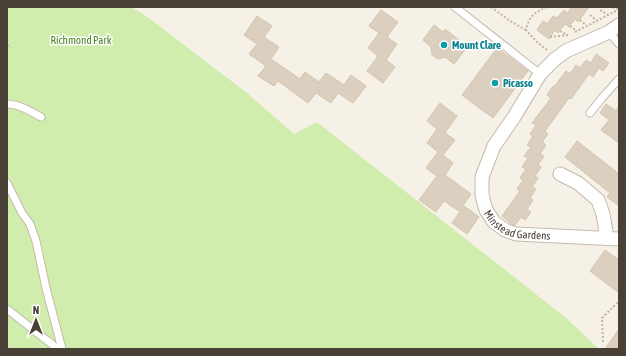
<svg xmlns="http://www.w3.org/2000/svg" width="626" height="356" font-family="'Asap Condensed',sans-serif">
<style>
.green{fill:#d1edad}
.building{fill:#dbcfbf;stroke:#d3c4ae}
.lines{fill:none;stroke-linecap:round;stroke-linejoin:round}
.service-casing{stroke:#c4bbac;stroke-width:9}
.minor-casing{stroke:#c4bbac;stroke-width:15}
.path{stroke:#c4b499;stroke-width:2;stroke-dasharray:2 2;stroke-linecap:butt}
.service{stroke:#fff;stroke-width:7}
.minor{stroke:#fff;stroke-width:13}
.culture-dot{fill:#0f9aa8;stroke:#fff;stroke-width:1.5}
.labels{text-anchor:middle;dominant-baseline:central;stroke-width:3;stroke-linejoin:round;paint-order:stroke}
.park-label{font-size:11px;fill:#488023;stroke:#fff}
.culture-label{font-size:11px;font-weight:bold;fill:#0d838f;stroke:#fff;text-anchor:start}
.street-label{font-size:11px;fill:#494135;stroke:#fff}
</style>
<rect width="100%" height="100%" fill="#f5f1e7"/>
<path class="green" d="M7,7H131L146,16L247,93L294,134L317,122L565,317L599,349H7Z"/>
<path class="building" d="M572,7H589L578,22L575,19L569,27L565,24L558,33L555,30L549,39L537,30L543,21L547,24L553,16L557,18L564,10L567,13Z
M381,10L398,22L387,37L397,44L386,60L395,67L383,83L367,71L378,56L368,48L379,33L369,26Z
M257,16L272,26L264,37L279,47L271,59L300,79L305,72L319,82L326,73L344,85L351,75L366,86L353,103L338,93L331,103L316,93L308,103L278,81L274,86L258,76L266,66L249,54L257,44L244,35Z
M434,25L443,32L445,29L459,40L457,43L465,50L454,64L445,57L438,59L432,55L431,47L423,40Z
M497,48L528,71L493,118L462,95Z
M596,54L609,63L603,71L599,68L593,77L589,74L571,99L569,98L545,131L548,134L542,142L546,145L540,154L544,156L538,165L541,167L535,176L538,178L532,187L536,189L530,198L533,200L527,209L531,212L525,220L521,217L515,225H513L502,216L520,191L517,189L523,180L520,178L526,169L522,167L528,158L524,156L531,147L527,145L533,136L530,134L536,125L532,123L551,98L547,95L553,86L554,87L566,71L570,74L576,65L580,68L586,60L591,63Z
M440,103L457,116L445,133L455,140L443,155L453,163L445,175L471,194L459,211L444,201L436,212L419,200L437,176L426,168L438,152L427,143L437,129L427,121Z
M606,104L616,111L619,106V143L601,130L609,120L600,113Z
M577,141L619,174V206L607,197L610,193L565,157Z
M464,206L479,217L467,234L452,223Z
M605,250L619,260V293L590,271Z
M619,329V349H605Z"/>
<g class="lines">
<g class="service-casing">
<path id="service" d="M455,7L540,74
M609,32L619,44
M7,104C19,104 30,111 41,117
M590,113L602,98L619,79
M7,183L22,213L30,224L36,241L46,288L62,349
M7,309L58,349"/>
</g>
<g class="minor-casing">
<g id="minor">
<path id="s1" d="M619,25L609,32L566,51L554,60L540,74L514,117L494,146L482,177V195L486,210L494,222L505,230L516,234L619,239"/>
<path d="M560,174L578,183L598,200L603,214L607,238"/>
</g>
</g>
<path class="path" d="M491,7L510,21L526,30
M547,7C534,13 529,16 526,30L537,42L547,50
M613,7L616,11
M600,10L608,15
M590,15L597,21
M580,20L587,26
M570,26L577,31
M560,31L567,35
M575,32L616,11L618,7
M550,37L569,35
M7,45L11,47
M603,342L602,318L617,303L619,304"/>
<use href="#service" class="service"/>
<use href="#minor" class="minor"/>
</g>
<g class="culture-dot">
<circle cx="444" cy="45" r="4"/>
<circle cx="495" cy="83" r="4"/>
</g>
<g class="labels">
<g class="park-label">
<text x="81" y="40">Richmond Park</text>
</g>
<g class="culture-label">
<text x="452" y="45">Mount Clare</text>
<text x="503" y="83">Picasso</text>
</g>
<g class="street-label">
<text stroke="none"><textPath href="#s1" startOffset="284">Minstead Gardens</textPath></text>
</g>
</g>
<rect width="626" height="356" fill="none" stroke="#494135" stroke-width="16"/>
<g transform="translate(36 320)" stroke="#ffffff" stroke-width="3" paint-order="stroke">
<path d="M0-3L7 15L0 10L-7 15Z" fill="#494135"/>
<text y="-6" font-size="11" font-weight="bold" text-anchor="middle" fill="#494135">N</text>
</g>
</svg>
